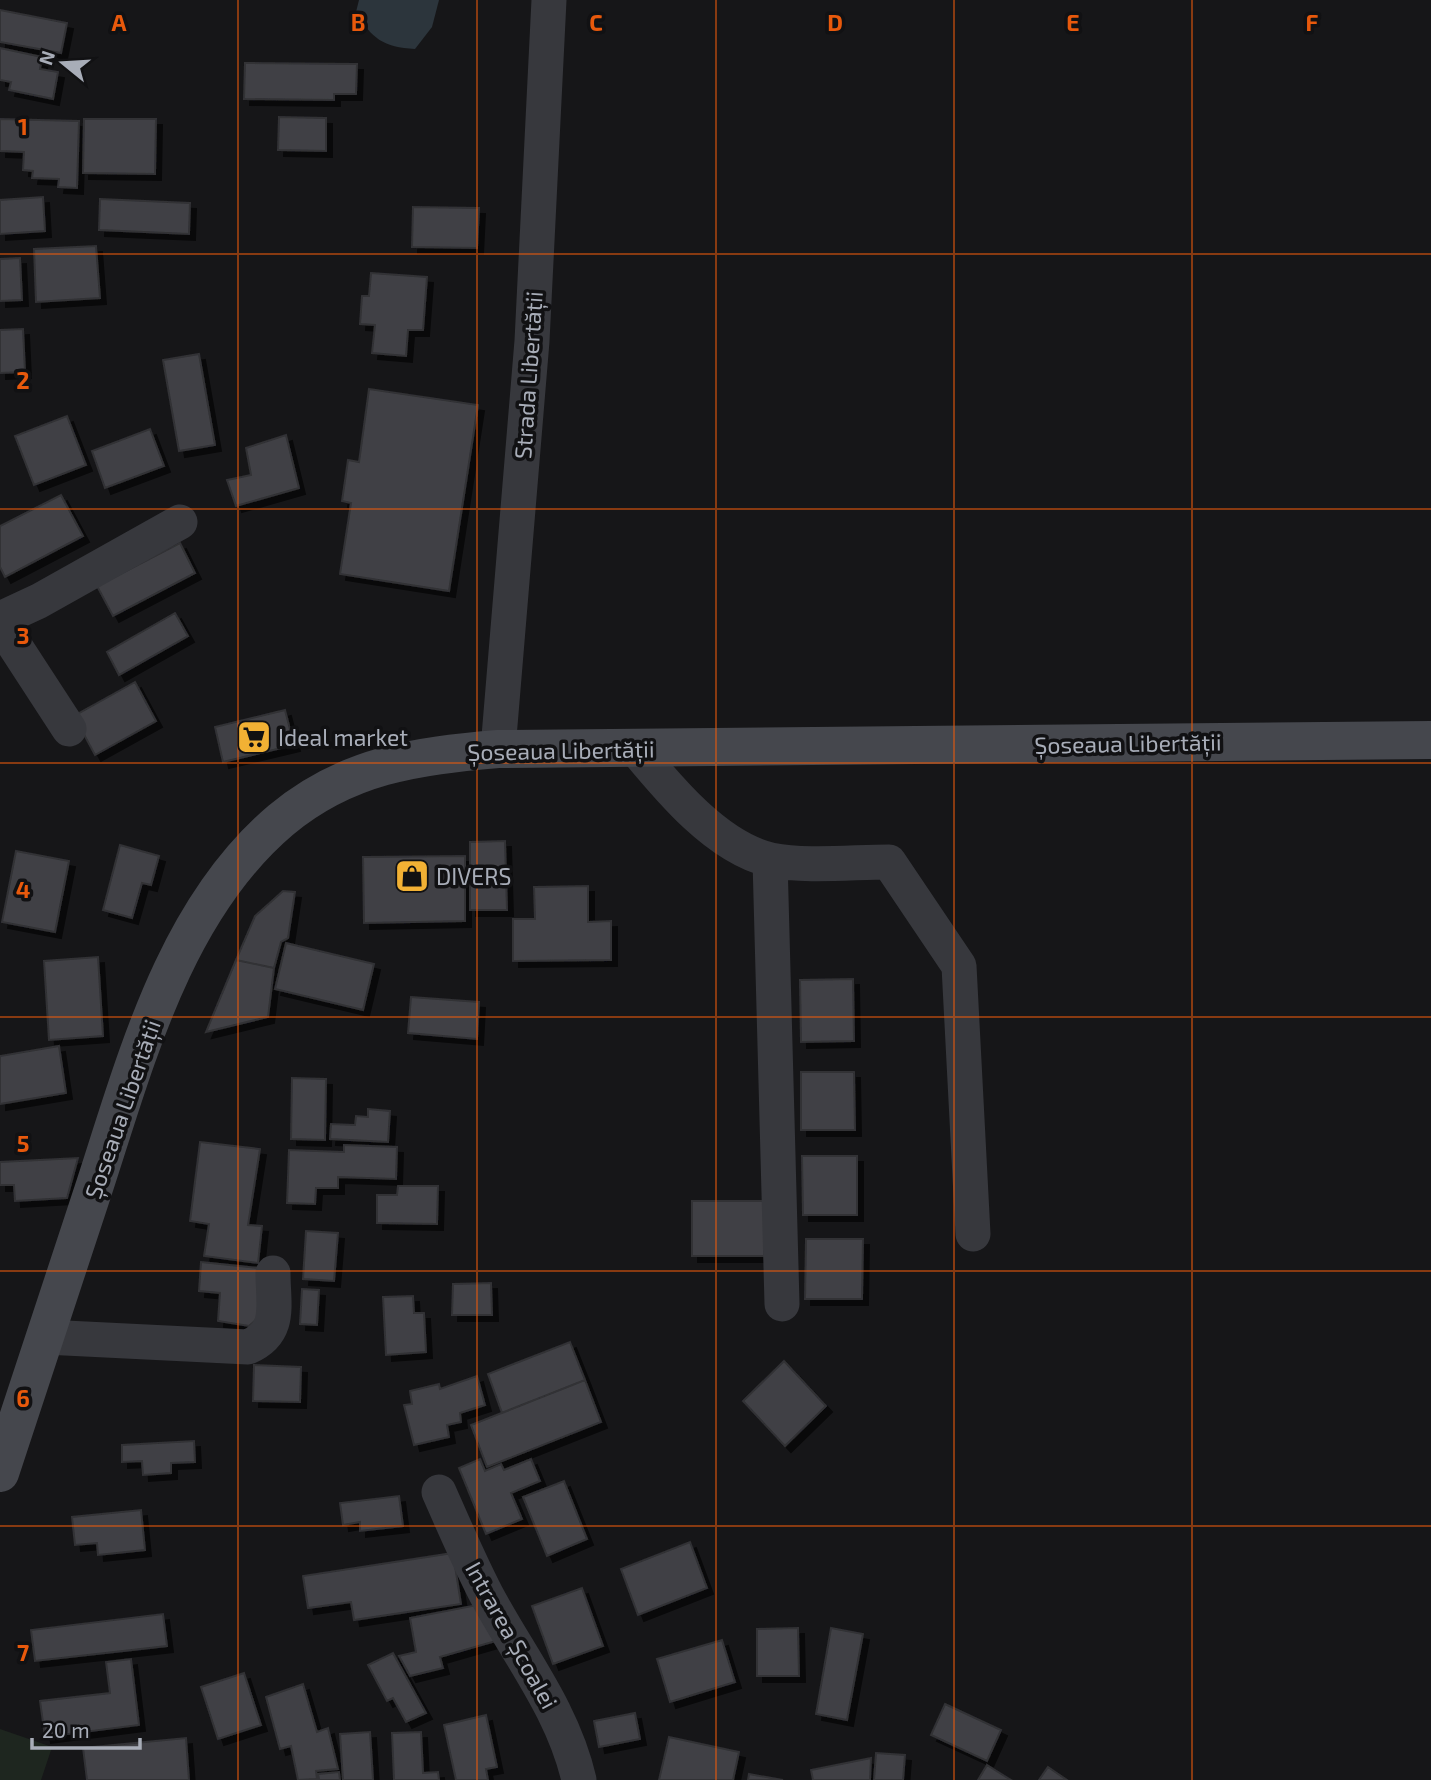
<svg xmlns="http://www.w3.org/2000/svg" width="1431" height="1780" font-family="'Exo 2',sans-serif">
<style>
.green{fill:#1e261f}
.water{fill:#2c353c}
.building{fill:#404145;stroke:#303034;stroke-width:2;filter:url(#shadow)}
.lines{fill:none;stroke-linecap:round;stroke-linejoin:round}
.street{stroke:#37383d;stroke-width:35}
.secondary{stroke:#45474d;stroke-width:38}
.grid{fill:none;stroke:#e8590c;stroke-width:2;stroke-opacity:0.55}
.labels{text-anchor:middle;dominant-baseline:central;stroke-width:7;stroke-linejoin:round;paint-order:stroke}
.street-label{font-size:23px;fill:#a8adb8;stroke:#111113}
.poi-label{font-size:23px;fill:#a8adb8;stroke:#111113;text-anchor:start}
.grid-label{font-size:23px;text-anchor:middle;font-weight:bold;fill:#e8590c;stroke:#111113;stroke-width:7;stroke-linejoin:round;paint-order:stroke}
</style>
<defs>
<filter id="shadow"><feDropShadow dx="6" dy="6" stdDeviation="0" flood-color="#0009"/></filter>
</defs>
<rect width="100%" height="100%" fill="#161618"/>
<path class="green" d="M0,1729L52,1747L41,1780H0Z"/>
<path class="water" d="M359,0H439L432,27L415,49C383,47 372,39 356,12Z"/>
<path class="building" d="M0,10L67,23L61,53L0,42Z
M0,48L42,57L40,69L58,72L53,99L9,90L11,82L0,80Z
M245,63L357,64L356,94H334V100L244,99Z
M279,117L326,118V151L278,150Z
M0,119L79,121L77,188L58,187L59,179L32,178L33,171L23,170L24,152L0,151Z
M84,119H156L155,174L83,173Z
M43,197L45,231L0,234V200Z
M100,199L190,203L189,234L99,230Z
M413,207L479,208L477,248L412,247Z
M96,246L100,298L36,302L34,249Z
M20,258L22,300L0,301V259Z
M371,273L427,277L423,330H408L406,356L372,353L375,325L360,324L362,296H369Z
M23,329L25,372L0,373V330Z
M199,354L215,445L179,451L163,360Z
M369,389L478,405L449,591L340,574L351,503L342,501L348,460L359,462Z
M67,416L86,465L34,485L15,436Z
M150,429L164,466L105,488L92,451Z
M286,435L299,488L236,506L227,480L251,475L246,448Z
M61,495L83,536L5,577L0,567V526Z
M180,543L195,573L113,616L97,586Z
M175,613L188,636L119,675L107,652Z
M135,682L156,721L95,755L74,716Z
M285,710L294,745L223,762L215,727Z
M505,841L507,910H470V842Z
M120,845L159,856L151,885L142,883L132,918L103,910Z
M16,851L69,861L55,932L2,922Z
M465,856V921L364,923L363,857Z
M588,886V922L611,921V960L513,961V919H535L534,887Z
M283,891L295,892L288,938L281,942L274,968L236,960L255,916Z
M286,943L374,964L363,1010L275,989Z
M98,957L103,1036L49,1040L44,961Z
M236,960L274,968L268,1017L206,1032Z
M853,979L854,1041L801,1042L800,980Z
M411,997L479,1002L477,1039L408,1033Z
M59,1046L66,1093L0,1104V1056Z
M801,1072H854L855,1130H801Z
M292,1078L326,1079L325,1140L291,1139Z
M368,1109L390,1111L388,1142L330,1139L331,1124L355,1125L356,1116L368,1117Z
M200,1142L260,1149L248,1225L262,1226L258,1263L204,1256L209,1224L190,1221Z
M344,1145L397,1147L396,1179L338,1177V1188H316L315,1204L287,1203L289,1150L344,1152Z
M802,1156H857V1215H803Z
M78,1158L67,1198L15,1201L14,1185H0V1162Z
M398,1186H438L437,1224L377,1223V1195H397Z
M692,1201H764V1256H692Z
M306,1231L338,1233L334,1281L303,1279Z
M806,1239H863L862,1299H805Z
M201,1262L268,1269L266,1311L249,1326L218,1321L220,1293L199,1291Z
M491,1283L492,1315H452L453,1284Z
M302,1289L319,1290L317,1325L300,1324Z
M413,1296L414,1313H424L426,1352L386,1355L383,1297Z
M570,1342L585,1380L502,1413L488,1374Z
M784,1361L826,1406L785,1446L743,1401Z
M254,1365L301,1367L300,1402L253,1401Z
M477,1376L485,1405L460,1413L461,1422L447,1425L449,1437L414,1445L404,1405L412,1404L410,1391L439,1384L440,1389Z
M585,1380L601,1422L487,1467L471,1425Z
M194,1441L195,1462L171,1463V1473L143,1475L142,1461L122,1462V1445Z
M480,1459L485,1471L501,1464L504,1470L531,1459L540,1481L511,1493L522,1519L486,1534L459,1468Z
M564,1481L587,1539L547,1556L523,1497Z
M399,1496L403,1526L360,1531V1522L343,1525L340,1503Z
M141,1510L145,1550L98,1555L97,1543L75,1545L72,1517Z
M690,1542L707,1588L638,1615L621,1569Z
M453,1553L461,1604L354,1620L351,1602L308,1608L303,1576Z
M582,1588L603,1646L553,1664L532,1606Z
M477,1605L503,1639L440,1657L443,1668L410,1676L399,1656L416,1652L410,1618Z
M163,1614L167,1646L35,1661L31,1630Z
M798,1628L799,1676H757V1629Z
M831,1628L863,1634L847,1720L816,1714Z
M722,1640L735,1682L670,1702L657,1659Z
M393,1653L426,1713L406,1722L393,1698L387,1701L368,1665Z
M131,1659L139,1725L45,1737L40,1701L110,1693L106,1662Z
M244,1673L261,1725L218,1739L201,1687Z
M303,1684L317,1732L328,1728L338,1769L316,1771L317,1779L298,1780L291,1746L280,1749L266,1697Z
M945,1704L1001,1730L987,1761L931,1735Z
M635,1713L640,1739L599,1747L594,1721Z
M486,1715L497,1767L486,1769L488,1780H456L444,1725Z
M370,1732L373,1780H343L340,1734Z
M421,1732L423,1773L438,1772L439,1780H394L392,1733Z
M669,1737L739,1752L733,1780H659Z
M186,1738L189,1780H87L83,1748Z
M876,1753L905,1755L903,1780H874Z
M871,1758L870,1780H813L811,1770Z
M987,1765L1011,1780H978Z
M1048,1767L1067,1780H1039Z
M339,1772L340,1780H319L318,1774Z
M749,1774L783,1780H748Z"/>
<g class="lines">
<path class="street" d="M0,619L39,601L180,522
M0,623L69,729
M635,748C668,788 717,848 771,860C805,867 853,862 889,862L959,966L973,1234
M498,749L532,341L549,0
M770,860L782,1304
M45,1337L248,1347C282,1332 273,1305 273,1273
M439,1492C454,1526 469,1561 486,1594C519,1656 563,1710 579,1780"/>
<path class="secondary" d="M0,1473C31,1381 61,1289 91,1197C134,1067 172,912 281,820C347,765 416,756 498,749L1431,740"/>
</g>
<path class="grid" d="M238,0V1780M477,0V1780M716,0V1780M954,0V1780M1192,0V1780M0,254H1431M0,509H1431M0,763H1431M0,1017H1431M0,1271H1431M0,1526H1431"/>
<defs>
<g id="supermarket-square" transform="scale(1.75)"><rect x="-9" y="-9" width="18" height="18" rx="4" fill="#f2b134" stroke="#111113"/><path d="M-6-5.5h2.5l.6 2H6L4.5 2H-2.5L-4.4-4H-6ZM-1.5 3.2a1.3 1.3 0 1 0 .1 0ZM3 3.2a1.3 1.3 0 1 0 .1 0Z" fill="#111"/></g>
<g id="shop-square" transform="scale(1.75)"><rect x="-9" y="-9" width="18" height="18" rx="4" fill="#f2b134" stroke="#111113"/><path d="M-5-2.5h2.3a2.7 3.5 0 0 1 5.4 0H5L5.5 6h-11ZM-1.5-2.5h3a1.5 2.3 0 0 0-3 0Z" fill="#111"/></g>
</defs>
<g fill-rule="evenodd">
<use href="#supermarket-square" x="254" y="737"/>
<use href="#shop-square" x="412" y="876"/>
</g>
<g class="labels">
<g class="street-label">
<text transform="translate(528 375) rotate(-86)">Strada Libertății</text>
<text transform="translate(1128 743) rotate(-1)">Șoseaua Libertății</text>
<text transform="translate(561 750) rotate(-1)">Șoseaua Libertății</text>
<text transform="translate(122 1109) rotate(-71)">Șoseaua Libertății</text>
<text transform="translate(512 1635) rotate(61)">Intrarea Școalei</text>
</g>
<g class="poi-label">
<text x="278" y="737">Ideal market</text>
<text x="436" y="876">DIVERS</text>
</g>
</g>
<g class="grid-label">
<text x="119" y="31">A</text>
<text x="358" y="31">B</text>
<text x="596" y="31">C</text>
<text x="835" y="31">D</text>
<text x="1073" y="31">E</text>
<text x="1312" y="31">F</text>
<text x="23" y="135">1</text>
<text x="23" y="389">2</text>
<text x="23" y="644">3</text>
<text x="23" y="898">4</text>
<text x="23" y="1152">5</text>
<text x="23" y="1407">6</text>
<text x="23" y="1661">7</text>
</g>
<g transform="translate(63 63) rotate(288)" stroke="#111113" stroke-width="5" paint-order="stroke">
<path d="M0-5L12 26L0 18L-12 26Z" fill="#a8adb8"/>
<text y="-10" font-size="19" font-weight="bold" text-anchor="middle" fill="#a8adb8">N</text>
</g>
<path d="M32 1738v10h108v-10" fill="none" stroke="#a8adb8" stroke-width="3.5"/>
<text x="42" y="1738" font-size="21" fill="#a8adb8" stroke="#111113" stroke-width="5" paint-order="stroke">20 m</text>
</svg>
